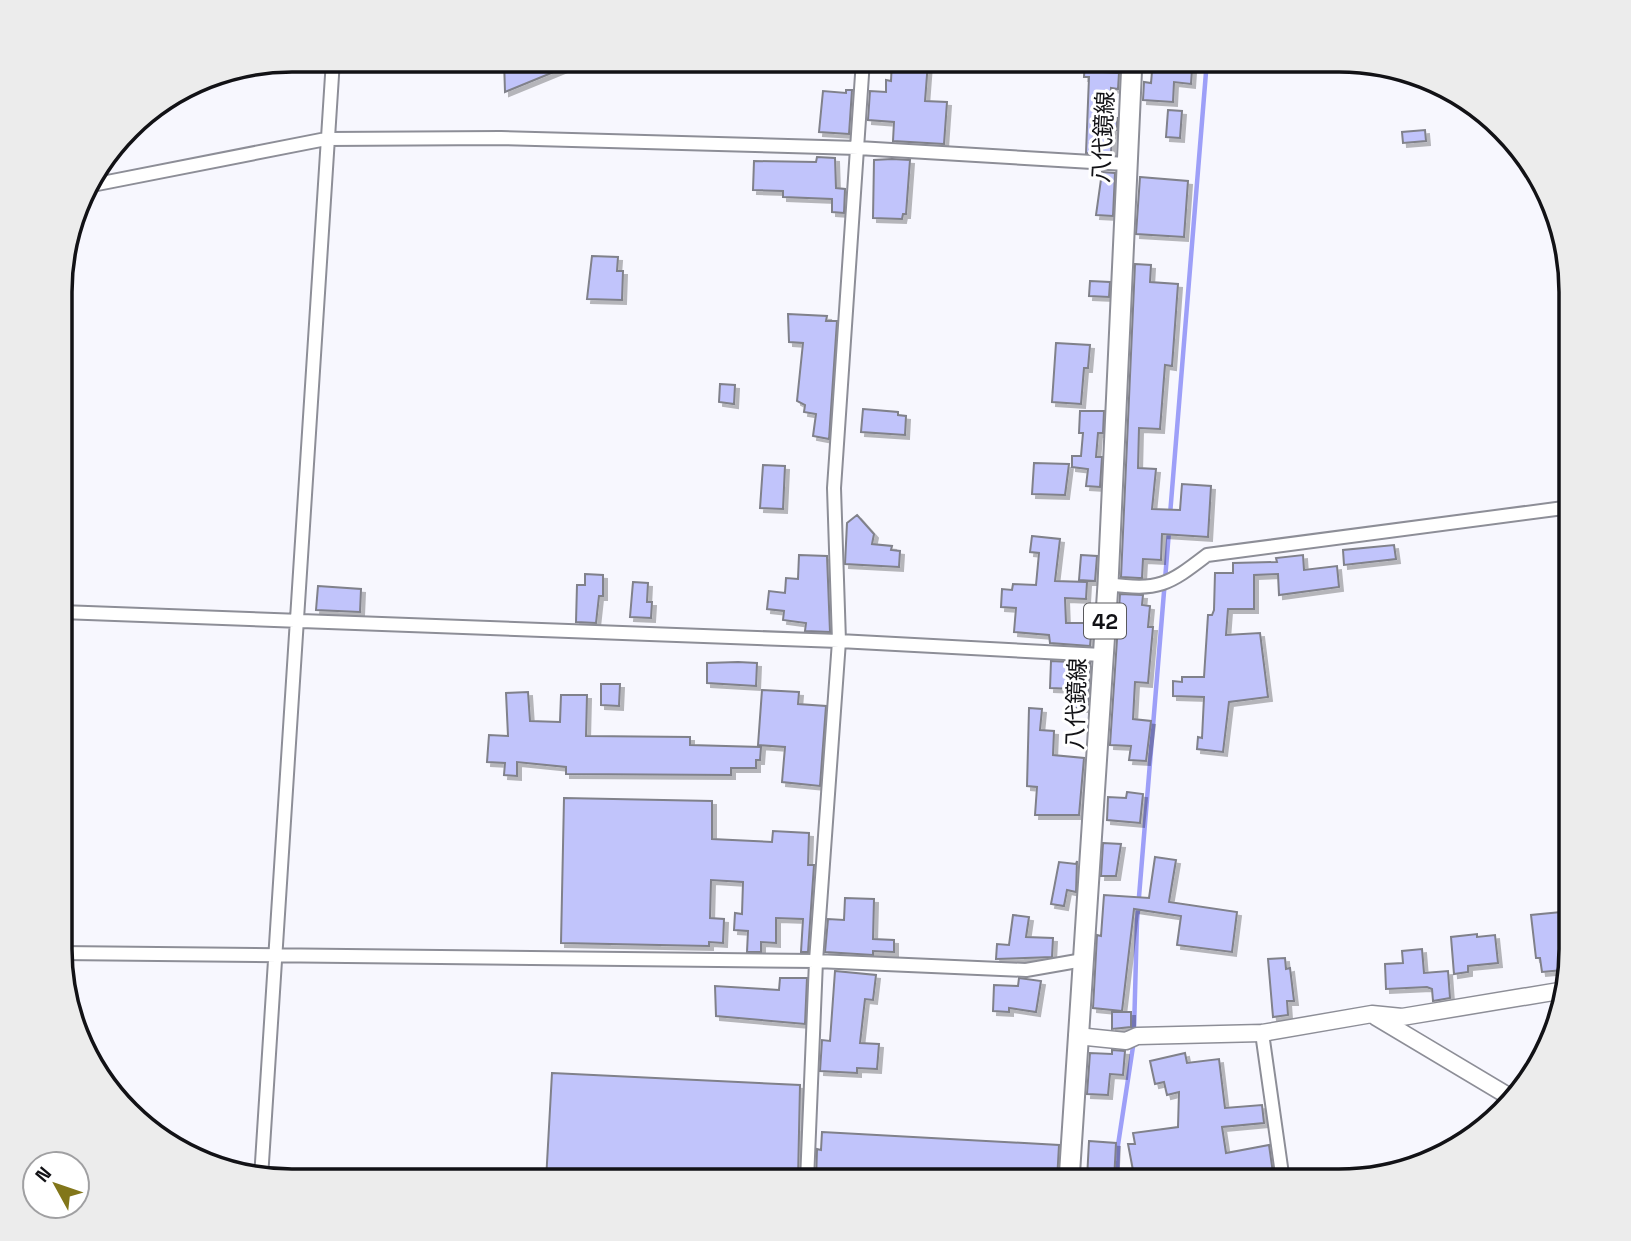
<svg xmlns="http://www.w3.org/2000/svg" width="1631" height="1241" font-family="'Space Grotesk','Noto Sans JP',sans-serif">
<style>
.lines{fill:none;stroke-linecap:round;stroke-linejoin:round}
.stream{stroke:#9d9ff8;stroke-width:4.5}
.building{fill:#c1c4fb;stroke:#80818a;stroke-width:2;filter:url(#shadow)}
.minor-casing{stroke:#8d8e97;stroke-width:16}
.tertiary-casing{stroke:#8d8e97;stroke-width:19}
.primary-casing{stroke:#8d8e97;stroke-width:23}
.minor{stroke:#fff;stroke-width:12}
.tertiary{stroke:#fff;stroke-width:16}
.primary{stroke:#fff;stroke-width:19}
.labels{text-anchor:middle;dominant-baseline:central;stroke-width:6;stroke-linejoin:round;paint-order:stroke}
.shield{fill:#fff;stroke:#59595c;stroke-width:2}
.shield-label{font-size:21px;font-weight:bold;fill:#121216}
.street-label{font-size:23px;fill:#121216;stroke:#fff}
.rim{fill:none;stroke:#121216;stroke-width:3.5}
</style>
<defs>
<filter id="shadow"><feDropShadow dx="4" dy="4" stdDeviation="0" flood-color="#0004"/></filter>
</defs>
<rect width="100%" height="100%" fill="#f7f7fe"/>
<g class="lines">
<path class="stream" d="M1170,515L1207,60
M1134,1031L1137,921L1169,531
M1117,1181L1118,1145L1134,1040"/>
</g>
<path class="building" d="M504,60H583L505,92Z
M892,60L928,62L925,101L947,102L944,144L893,141L894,122L868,120L870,91L886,92V80L891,81Z
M1085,60H1105L1104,72L1119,73L1118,89L1111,88L1110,118H1117V130H1112L1111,154L1086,153L1089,77H1084Z
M1153,60H1169L1168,68L1192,69L1191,84L1174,82L1173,102L1143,100L1144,82L1151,83Z
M846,90H852L849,134L819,132L823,91L846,93Z
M1168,110L1182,111L1180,138L1166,137Z
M1425,130L1426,141L1403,143L1402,132Z
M817,157L835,158L836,188L845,189L844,213L832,212V199L783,197V191L753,190L754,161L816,162Z
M892,159L910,160L906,214H903L902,219L873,218L874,160Z
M1102,172L1115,173L1113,216L1096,215Z
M1140,177L1188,181L1184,237L1136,234Z
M592,256L618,257L617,271H623L622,300L587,299Z
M1135,264L1151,265L1150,282L1178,284L1172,366L1165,365L1160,429L1139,428L1138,468L1156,469L1152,509L1180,510L1182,484L1211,486L1208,537L1162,534L1161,560L1143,559L1142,578H1139L1121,577Z
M1090,281L1110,282L1109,297L1089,296Z
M788,314L827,316L826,321H837L829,439L813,436L816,414L804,412L805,405L797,401L803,343L789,342Z
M1056,343L1090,345L1088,368H1084L1081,404L1052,402Z
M720,384L735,385L734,404L719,402Z
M863,409L898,412V415L906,416L905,435L861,432Z
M1080,411H1104L1103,433H1098L1096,457H1102L1100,487L1086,486L1088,469L1072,467V456H1081L1083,433H1079Z
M1034,463L1069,464L1065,495L1032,494Z
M763,465L785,466L783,509L760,508Z
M857,515L874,534L872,544L892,546L891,550L900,551L899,567L845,564L847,523Z
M1032,536L1060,539L1055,581L1087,582L1086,599L1065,598L1066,623H1092L1090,646L1050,643L1049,635L1014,632L1016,608L1001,607L1002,589L1012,590L1013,584L1036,585L1039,553L1030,552Z
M1394,545L1396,559L1344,565L1343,550Z
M799,555L827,556L830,632L805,631L806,623L783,620L784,611L767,609L769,591L785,593L786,578L798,579Z
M1081,555L1097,556L1095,581L1079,580Z
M1303,555L1304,570L1337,566L1339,587L1279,595L1278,574L1254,575V609H1228L1226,635L1260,633L1268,697L1229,702L1223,752L1197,749L1198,737L1202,738L1204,697L1173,696V681L1182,682V677H1204L1208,615H1212L1214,610L1215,573H1233V563L1277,562L1276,558Z
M585,574L603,575V596H599L596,623L576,622L577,585H585Z
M633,582L648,583L647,602H652L651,618L630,617Z
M318,586L361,589L360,612L316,610Z
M1120,594L1143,595L1142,605L1150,606L1148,627H1153L1148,683L1135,682L1133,719L1151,721L1146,761L1129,760L1131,746L1110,745Z
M1051,661L1090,663L1088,708H1072L1073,689L1050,688Z
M738,662L757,663L756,686L707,683V663Z
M601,684H620L619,706L601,705Z
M762,690L799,692L798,704L826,706L820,786L782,782L785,747L758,745Z
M528,692L530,721L560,722L561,695H587L586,736L690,737V745L761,747L760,760H756V768H731V775L566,774V767L517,762V776L504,775L505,763L487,762L489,735L508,736L506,693Z
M1029,708L1042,709L1040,730L1054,731L1053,755L1084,758L1079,815H1035L1037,787L1027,786Z
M1127,792L1143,794L1140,823L1107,820L1108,797L1126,798Z
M564,798L712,801V839L772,842L773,831L809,833L808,865H814L808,952H801L803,919L776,918V943L761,942V952H747L748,931L734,930L735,913L742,914L743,882L711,880L710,918L724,919L723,943L709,942V946L561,943Z
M1103,843L1121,844L1116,876H1101Z
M1155,857L1176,860L1169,902L1237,912L1232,952L1177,945L1181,916L1134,909L1122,1011L1093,1008L1097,935L1101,936L1104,895L1149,898Z
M1077,861L1076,892L1067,890L1064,906L1051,904L1059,862L1076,864Z
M845,898L874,899L873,939L894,940V952L873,951V955L825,952L828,919L844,920Z
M1571,911V962H1562L1563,970L1542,972L1540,958H1536L1531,915Z
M1013,915L1029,917L1026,937L1053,938L1052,957L996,959L997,944L1009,945Z
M1477,934V937L1495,935L1498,963L1468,966V972L1454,974L1451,937Z
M1422,949L1424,973L1448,971L1450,998L1433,1001L1432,989L1427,987L1386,989L1385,964L1403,963L1402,951Z
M1285,958L1286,969L1290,968L1294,1001H1287L1288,1015L1273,1017L1268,959Z
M835,971L876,975L873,1000L865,999L860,1043L879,1044L877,1069L857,1068V1073L820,1071L822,1040L830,1041Z
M780,978H807L805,1024L716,1016L715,986L779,990Z
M1019,978L1041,981L1036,1012L1009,1008V1012L993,1011L994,985L1018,986Z
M1112,1012H1131V1027L1112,1029Z
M1112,1050L1125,1051L1123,1075L1110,1074L1108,1095L1087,1094L1090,1053L1112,1054Z
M1185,1053L1187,1063L1219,1059L1225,1108L1262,1105L1264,1123L1222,1127L1226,1153L1269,1145L1273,1173L1226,1181H1135L1128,1144H1135L1133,1133L1178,1127L1179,1092L1167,1095L1164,1082L1155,1084L1150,1061Z
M552,1073L800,1085L798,1179L750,1176L749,1181H546Z
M822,1132L1059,1145L1057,1181H816L817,1149L821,1150Z
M1089,1141L1116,1143L1114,1181L1087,1179Z"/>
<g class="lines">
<g class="minor-casing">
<path id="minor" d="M87,186L326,139L501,138L858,148L1126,164
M1108,584C1159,591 1168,585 1207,555L1571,507
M61,612L839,641L1102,655
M60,953L816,961L1026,970L1083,960
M1262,1033L1283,1181
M261,1178L333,60
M807,1181L816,961L839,641L834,488L863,60"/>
</g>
<g class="tertiary-casing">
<path id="tertiary" d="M1376,1017L1515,1100
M1077,1036L1126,1041L1137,1036L1262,1033L1372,1014L1402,1017L1565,990"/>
</g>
<g class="primary-casing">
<path id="primary" d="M1069,1181L1108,584L1132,60"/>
</g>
<use href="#minor" class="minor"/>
<use href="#tertiary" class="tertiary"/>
<use href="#primary" class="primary"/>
</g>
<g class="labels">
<rect class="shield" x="1084" y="603.5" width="42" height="35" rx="5"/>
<g class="shield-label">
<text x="1105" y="621">42</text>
</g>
<g class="street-label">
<text transform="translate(1103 137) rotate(-87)">八代鏡線</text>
<text transform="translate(1076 704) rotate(-88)">八代鏡線</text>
</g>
</g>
<path d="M0 0H1631V1241H0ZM292 72H1339A220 220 0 0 1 1559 292V949A220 220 0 0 1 1339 1169H292A220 220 0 0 1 72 949V292A220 220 0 0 1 292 72Z" fill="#ececec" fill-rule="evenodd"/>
<path class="rim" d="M292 72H1339A220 220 0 0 1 1559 292V949A220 220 0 0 1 1339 1169H292A220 220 0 0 1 72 949V292A220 220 0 0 1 292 72Z"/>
<g transform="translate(56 1185) rotate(310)"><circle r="33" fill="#ffffff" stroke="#a0a0a2" stroke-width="2"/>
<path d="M0-5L12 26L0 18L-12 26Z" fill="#82761a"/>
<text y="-10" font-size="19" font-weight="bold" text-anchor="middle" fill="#121216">N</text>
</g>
</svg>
